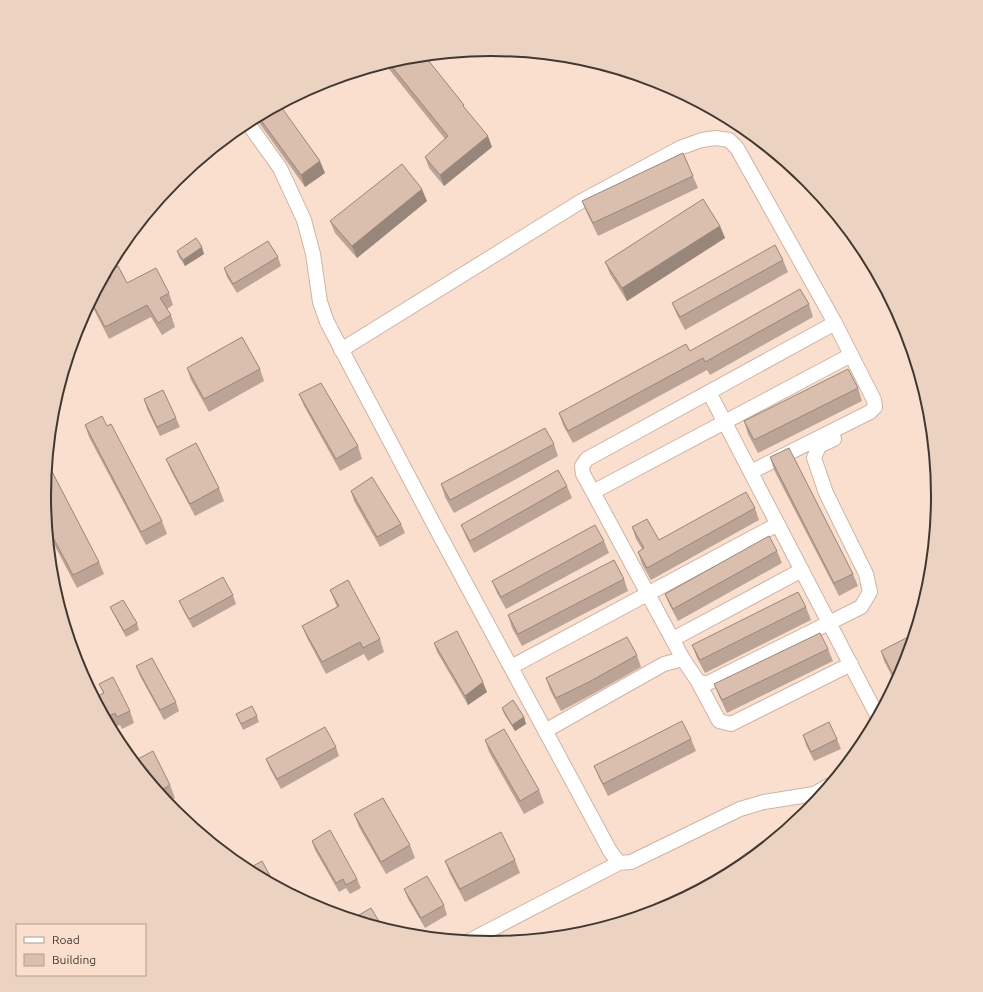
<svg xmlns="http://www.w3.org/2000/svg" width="983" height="992" font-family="Ubuntu,sans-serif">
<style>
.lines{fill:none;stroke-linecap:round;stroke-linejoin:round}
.minor-casing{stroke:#ceb4a4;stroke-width:16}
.minor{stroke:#fff;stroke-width:14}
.wall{fill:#bba496}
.shaded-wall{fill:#99867a}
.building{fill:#dabfae;stroke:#99867a}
.rim{fill:none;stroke:#423831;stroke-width:2}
</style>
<rect width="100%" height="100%" fill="#fadfce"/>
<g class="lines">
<g class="minor-casing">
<path id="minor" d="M247,122L280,168L304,220L313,254L320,302L327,322L438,532L610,851L619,863
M341,350L580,202L682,147L702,140L716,138L729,140L737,148L835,323L874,400L875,407L870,412L751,472
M709,392L878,717
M593,492L851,355
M673,639L802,570
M683,659L593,492L583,474L582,466L587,459L835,323
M511,667L778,524
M697,680L719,721L731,724L851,664
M545,731L664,664L683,659L697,680L702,683H708L861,607L870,592L866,574L826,493L814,458L819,446L834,439
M469,941L619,863L631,862L740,809L764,802L814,794L830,785"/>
</g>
<use href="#minor" class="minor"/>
</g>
<path class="wall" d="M404,57L465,109L492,147L444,186L429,168L425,157L445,139L384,63Z
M279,104L325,173L305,187L255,117Z
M693,176L698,188L598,236L587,213L582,201Z
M427,201L357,258L335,233L330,221Z
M720,226L725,238L627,301L610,274L605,262Z
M177,251L204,254L185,266L179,257Z
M278,257L281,266L237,293L227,277L224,268Z
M783,260L788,272L685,330L677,315L672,303Z
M108,271L127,283L169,293L173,305L167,309L171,315L175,327L162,335L151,317L109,339L90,302L101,283L111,277Z
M809,304L813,317L710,375L707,370L573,443L563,425L559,413L690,351Z
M187,368L260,369L264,381L209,412L191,380Z
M858,388L862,401L758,453L748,434L744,421Z
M299,394L358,446L362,459L340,471L304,406Z
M144,399L176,418L180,427L160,436L147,409Z
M85,425L107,426L162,521L167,534L146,545L89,437Z
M554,444L558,456L454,513L445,497L441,484Z
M770,457L853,574L858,586L839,596L774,470Z
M166,459L219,488L224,501L195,516L171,471Z
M567,486L572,498L474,553L466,537L461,525Z
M351,491L401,524L405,533L380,547L354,501Z
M44,496L99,562L104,574L77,588L47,531Z
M755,508L759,520L651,580L642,564L638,552L642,549L636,539L632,527L659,540Z
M604,541L609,553L506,609L497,593L492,581Z
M777,551L782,563L678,621L670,606L665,594Z
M624,579L628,591L522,646L512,628L508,615Z
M330,590L380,639L384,652L368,661L364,654L326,674L307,638L302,626L337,607L335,602Z
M233,595L236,604L193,628L183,610L179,601Z
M110,607L137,623L139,630L126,637L113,613Z
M806,607L811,620L705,673L697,658L692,645Z
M434,643L487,692L468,705L437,652Z
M828,649L833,661L727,713L719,696L714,684Z
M881,651L905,667L896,684L884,661Z
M637,655L641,667L593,694L561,711L550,690L546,678Z
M136,666L176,702L179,711L164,720L140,676Z
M99,684L130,711L134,723L122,729L120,725L111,729L94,698L103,693Z
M502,708L524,717L526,724L515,731L504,714Z
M236,714L257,716L259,722L243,730Z
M803,735L837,739L841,749L814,761L806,745Z
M691,739L696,751L608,796L599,778L594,766Z
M485,740L539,790L544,803L524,814L489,752Z
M336,747L339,756L281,789L270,769L266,759Z
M136,760L170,785L175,798L167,802L138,767Z
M354,814L410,845L415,858L386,874L359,827Z
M312,841L357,879L361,888L350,894L346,888L339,892L315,850Z
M515,860L520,873L465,902L450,874L445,861Z
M404,889L444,905L447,915L425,928L408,899Z"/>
<path class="shaded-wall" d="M488,136L492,147L444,186L440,175Z
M320,161L325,173L305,187L301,175Z
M422,189L427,201L357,258L352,246Z
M720,226L725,238L627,301L622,288Z
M202,247L204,254L185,266L183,260Z
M483,682L487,692L468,705L465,696Z
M524,717L526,724L515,731L512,725Z"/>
<path class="building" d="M424,55L464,105L463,106L488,136L440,175L425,157L448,136L388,62L404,57Z
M279,104L320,161L301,175L258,116Z
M683,153L693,176L593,223L582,201Z
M402,164L422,189L352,246L330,221Z
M703,199L720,226L622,288L605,262Z
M196,238L202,247L183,260L177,251Z
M268,241L278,257L233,284L224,268Z
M775,245L783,260L680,317L672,303Z
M118,266L127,283L156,268L169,293L160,298L171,315L158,323L147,305L105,327L91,301L101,283L111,277L108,271Z
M800,289L809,304L705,362L703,358L568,431L559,413L686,344L690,351Z
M242,337L260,369L204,399L187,368Z
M848,369L858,388L754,440L744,421Z
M321,383L358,446L336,459L299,394Z
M163,390L176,418L157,427L144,399Z
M102,416L107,426L111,424L162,521L141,532L85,425Z
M545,428L554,444L450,500L441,484Z
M196,443L219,488L190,504L166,459Z
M789,448L853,574L834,583L770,457Z
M47,462L99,562L73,575L47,526L44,496Z
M558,470L567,486L470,541L461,525Z
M372,477L401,524L377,537L351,491Z
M746,492L755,508L647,568L638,552L644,548L632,527L647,519L659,540Z
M595,525L604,541L501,597L492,581Z
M769,536L777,551L673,609L665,594Z
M614,560L624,579L518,634L508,615Z
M223,577L233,595L189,619L179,601Z
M348,580L380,639L363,648L360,642L322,662L302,626L339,606L330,590Z
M798,592L806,607L700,660L692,645Z
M123,600L137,623L124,631L110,607Z
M457,631L483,682L465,696L434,643Z
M820,633L828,649L722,700L714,684Z
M910,636L913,641L905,667L897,682L881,651Z
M627,637L637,655L589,682L556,698L546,678Z
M152,658L176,702L160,710L136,666Z
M113,677L130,711L117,717L115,713L105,718L94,698L104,693L99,684Z
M513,700L524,717L512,725L502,708Z
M252,706L257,716L241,724L236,714Z
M682,721L691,739L603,784L594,766Z
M829,722L837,739L811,752L803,735Z
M325,727L336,747L277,779L266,759Z
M504,729L539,790L520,801L485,740Z
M153,751L170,785L158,792L138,767H139L136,760Z
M383,798L410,845L381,862L354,814Z
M330,830L357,879L346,885L343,879L336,883L312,841Z
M501,832L515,860L460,889L445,861Z
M262,861L275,885L246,870Z
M427,876L444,905L421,918L404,889Z
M371,908L383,928L352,919Z"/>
<path d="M0 0H983V992H0ZM51 496a440 440 0 1 1 880 0a440 440 0 1 1-880 0Z" fill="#ebd2c1" fill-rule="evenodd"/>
<path class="rim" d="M51 496a440 440 0 1 1 880 0a440 440 0 1 1-880 0Z"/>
<rect x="16" y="924" width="130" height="52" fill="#fadfce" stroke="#b09c8f"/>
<rect x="24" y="937" width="20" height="6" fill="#ffffff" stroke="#b09c8f"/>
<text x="52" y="944" font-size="12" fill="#423831">Road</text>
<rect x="24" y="954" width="20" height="12" fill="#dabfae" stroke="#b09c8f"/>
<text x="52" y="964" font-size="12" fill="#423831">Building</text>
</svg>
